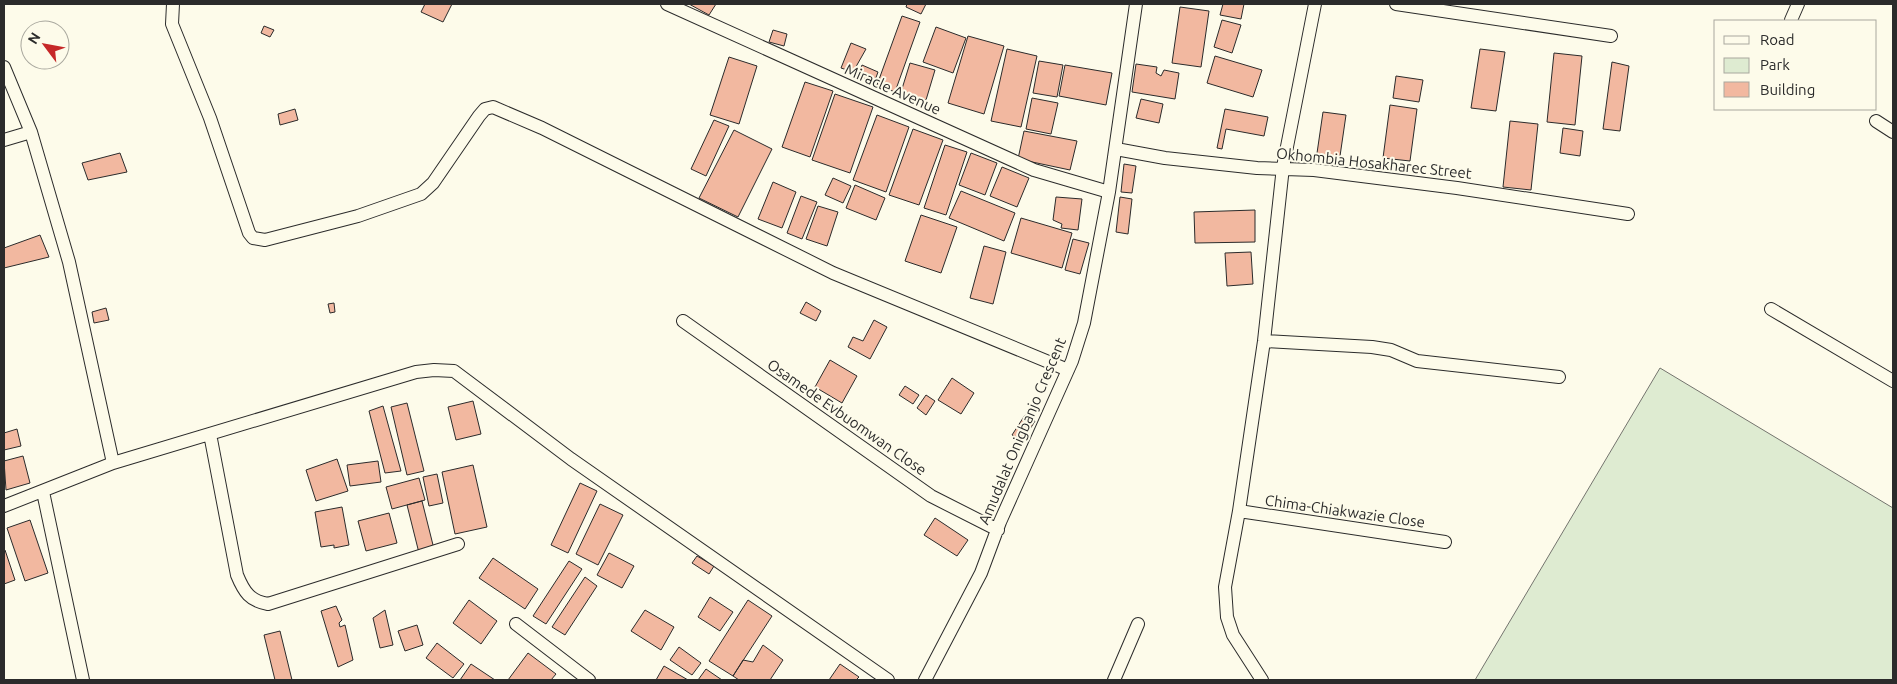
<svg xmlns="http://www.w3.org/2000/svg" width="1897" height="684" font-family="Ubuntu,sans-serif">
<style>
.green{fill:#deebd1;stroke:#74746e}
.building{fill:#f2b8a0;stroke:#2b2b2b}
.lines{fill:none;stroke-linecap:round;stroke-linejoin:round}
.street-casing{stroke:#2b2b2b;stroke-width:14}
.street{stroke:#fdfbea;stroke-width:12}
.labels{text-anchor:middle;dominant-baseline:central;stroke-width:4;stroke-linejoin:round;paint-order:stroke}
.street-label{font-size:15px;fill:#2b2b2b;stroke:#fdfbea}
</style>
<rect width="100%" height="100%" fill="#fdfbea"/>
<path class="green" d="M1660,368L1893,508V680H1475Z"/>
<path class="building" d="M425,4H452L443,22L421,12Z
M689,4H716L709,15Z
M907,4H926L921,14L906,7Z
M1223,4H1244L1241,19L1220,15Z
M1180,7L1209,11L1201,67L1172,63Z
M902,16L920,22L895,92L877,85Z
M1222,20L1241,25L1232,53L1214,47Z
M264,26L274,30L270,37L261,33Z
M936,27L966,38L953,73L923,62Z
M773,30L787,34L784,46L769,42Z
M968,36L1004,46L984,114L948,103Z
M851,43L866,49L853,72L841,68Z
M1007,49L1037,56L1021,127L991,121Z
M1480,49L1505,52L1496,111L1471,108Z
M1554,53L1582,56L1575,125L1547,122Z
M1215,56L1262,70L1253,97L1207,83Z
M729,57L757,66L739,124L710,115Z
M1039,61L1063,65L1057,97L1033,93Z
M1612,62L1629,66L1620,131L1603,129Z
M910,63L935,70L926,100L901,92Z
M1136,64L1157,67L1156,73L1161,76L1164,70L1179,73L1175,99L1132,92Z
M862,65L878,72L874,83L858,76Z
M1065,65L1112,73L1106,105L1059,96Z
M1396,76L1423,80L1419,102L1393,98Z
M805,82L833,91L810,157L782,147Z
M835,94L873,107L850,173L812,160Z
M1032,98L1058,103L1051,134L1026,129Z
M1141,99L1163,104L1159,123L1136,118Z
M1390,105L1417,109L1410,161L1383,158Z
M295,109L298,120L280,125L278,114Z
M1225,109L1268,117L1264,136L1226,129L1222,149L1217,148Z
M1323,112L1346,115L1339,163L1316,160Z
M877,115L909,127L886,192L853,180Z
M714,120L729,126L706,176L691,169Z
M1510,121L1538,124L1531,190L1503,187Z
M1563,128L1583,131L1580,156L1560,153Z
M913,129L943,140L919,205L889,195Z
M734,130L772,149L738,217L699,198Z
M1024,131L1077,141L1070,170L1018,159Z
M945,145L967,152L946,215L924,208Z
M120,153L127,172L88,180L82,163Z
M971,153L997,163L985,195L959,185Z
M1124,164L1136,166L1132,193L1121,192Z
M1002,167L1029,178L1017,207L990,196Z
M833,178L851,186L843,203L825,195Z
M773,182L796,192L782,228L758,219Z
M855,185L885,198L876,220L846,208Z
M961,191L1015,213L1004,241L949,218Z
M801,196L817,202L802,239L787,233Z
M1056,197L1082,199L1078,230L1061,228L1062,224L1053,220Z
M1120,197L1132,199L1128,234L1116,232Z
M818,206L838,212L827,246L806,239Z
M1255,210V242L1195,243L1194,212Z
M921,215L957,227L941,273L905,261Z
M1021,218L1072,233L1062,268L1011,253Z
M40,235L49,257L4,268V248Z
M1073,239L1089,243L1080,274L1065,270Z
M984,246L1006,252L993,304L970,298Z
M1251,252L1253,284L1227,286L1225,253Z
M806,302L821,311L816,321L800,313Z
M334,303L335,312L330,313L328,304Z
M106,308L109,320L94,323L92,312Z
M874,320L887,327L870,359L848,347L853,337L863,341Z
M830,360L857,376L842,403L815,387Z
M952,378L974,393L961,414L938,400Z
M905,386L919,395L913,404L899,395Z
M926,395L935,401L926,415L917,408Z
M473,401L481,434L456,440L448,407Z
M407,403L424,471L407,475L391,407Z
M383,406L401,471L385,473L369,411Z
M1025,415L1035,421L1022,442L1012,435Z
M17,429L21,446L4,450V433Z
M23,456L30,483L6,490L4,461Z
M337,459L348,491L316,501L306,470Z
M378,461L381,482L350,486L347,465Z
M473,465L487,527L455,534L442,472Z
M437,474L443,503L429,506L423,477Z
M419,478L425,500L392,509L386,487Z
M580,483L597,491L568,553L551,545Z
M422,501L434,549L419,553L407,505Z
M600,504L623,515L598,565L576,554Z
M342,507L349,545L334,548V545L321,547L315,512Z
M389,513L397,543L366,551L358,521Z
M935,518L968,540L957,556L924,535Z
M30,520L48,573L25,581L7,528Z
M5,550L15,580L4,584V551Z
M609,553L634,566L622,588L597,575Z
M697,556L714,566L709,574L692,563Z
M493,558L538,589L525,609L479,578Z
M569,561L582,569L546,624L533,616Z
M585,577L597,586L565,635L552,627Z
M710,597L733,612L720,631L698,617Z
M469,600L497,621L481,644L453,623Z
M748,600L772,616L733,676L709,661Z
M336,606L342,620L339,623L340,627L345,625L353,660L338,667L321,611Z
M385,610L393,645L380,648L373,618Z
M645,610L674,627L661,650L631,631Z
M417,625L423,645L405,651L398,631Z
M280,631L292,680H275L264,635Z
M437,643L464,664L453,678L426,658Z
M763,645L783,660L770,680H739L733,676L743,660L753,662Z
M679,647L701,663L692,675L670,660Z
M528,653L556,674L551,680H508Z
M471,664L495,680H460Z
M840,664L859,677L856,680H829Z
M664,666L688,680H656Z
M706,669L722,680H698Z"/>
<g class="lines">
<g class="street-casing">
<path id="street" d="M173,4L172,24L210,118L249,233L253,238L265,240L358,216L421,194L433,183L479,116L485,109L493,107L542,128L833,273L1068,370
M667,4L1034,170L1109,192
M1396,4L1611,36
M1791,20L1798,4
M4,67L31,132L69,262L113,463
M1876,121L1893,132
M4,140L31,132
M1116,149L1165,158L1257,168L1314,170L1457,188L1628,214
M1771,309L1893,381
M683,321L931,496L998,530
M1264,341L1372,347L1391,350L1417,361L1559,377
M210,434L237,575C244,592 250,601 268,604L458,544
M43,492L83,680
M4,506L113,463L416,372L434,370L454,371L571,459L888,680
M1239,511L1445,542
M516,624L589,680
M925,680L981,573L1000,522L1072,361L1084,323L1109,192L1136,4
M1114,680L1138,624
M1262,680L1233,635L1227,617L1225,587L1239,511L1264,341L1283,167L1315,4"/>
</g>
<use href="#street" class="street"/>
</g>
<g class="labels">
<g class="street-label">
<text transform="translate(893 89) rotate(24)">Miracle Avenue</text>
<text transform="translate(1374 163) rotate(6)">Okhombia Hosakharec Street</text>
<text transform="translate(847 417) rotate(35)">Osamede Evbuomwan Close</text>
<text transform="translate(1022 431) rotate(-67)">Amudalat Onigbanjo Crescent</text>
<text transform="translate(1345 511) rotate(8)">Chima-Chiakwazie Close</text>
</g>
</g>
<rect width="1897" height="684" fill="none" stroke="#2b2b2b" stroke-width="10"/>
<rect x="1714" y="20" width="162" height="90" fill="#fdfbea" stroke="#a9a89e"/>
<rect x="1724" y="36" width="25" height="8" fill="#fdfbea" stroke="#a9a89e"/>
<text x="1760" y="45" font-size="15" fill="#2b2b2b">Road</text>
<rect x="1724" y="58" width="25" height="15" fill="#deebd1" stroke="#a9a89e"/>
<text x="1760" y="70" font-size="15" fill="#2b2b2b">Park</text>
<rect x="1724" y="82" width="25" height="15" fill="#f2b8a0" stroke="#a9a89e"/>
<text x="1760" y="95" font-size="15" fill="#2b2b2b">Building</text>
<g transform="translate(45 45) rotate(302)"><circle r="24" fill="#fdfbea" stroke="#a9a89e"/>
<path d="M0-4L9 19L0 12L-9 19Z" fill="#c62828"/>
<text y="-8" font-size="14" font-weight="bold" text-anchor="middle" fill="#2b2b2b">N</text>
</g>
</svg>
